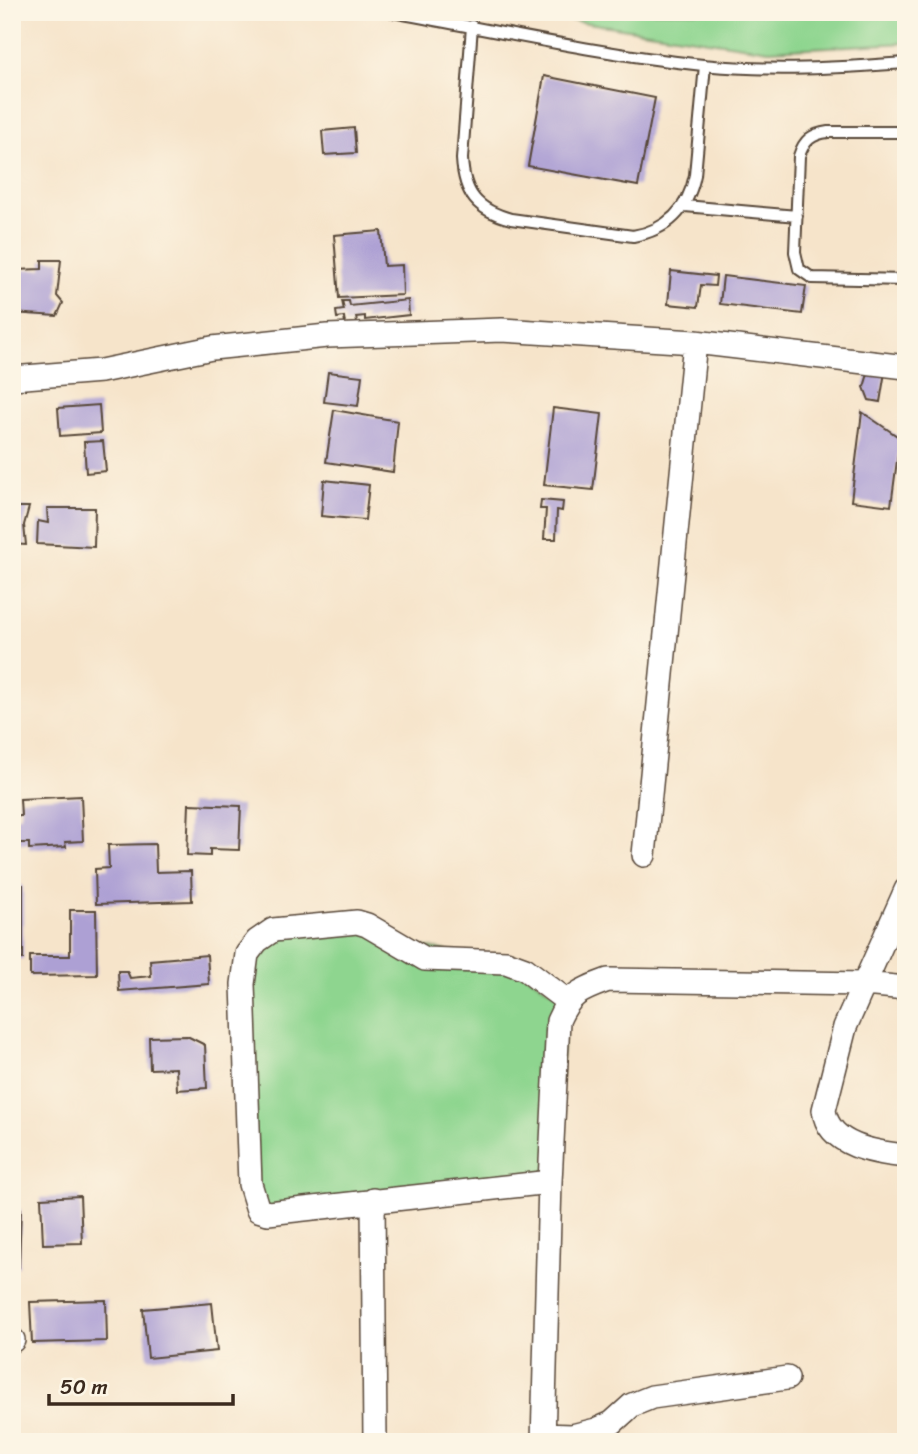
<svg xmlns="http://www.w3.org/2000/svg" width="918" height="1454" font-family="Sriracha,sans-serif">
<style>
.green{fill:#8ed58f;stroke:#648056;stroke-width:2}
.building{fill:#ada0d4}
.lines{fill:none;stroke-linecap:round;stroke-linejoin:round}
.service-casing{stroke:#574638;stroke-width:14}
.minor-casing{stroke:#574638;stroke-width:26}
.service{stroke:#fff;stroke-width:10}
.minor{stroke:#fff;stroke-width:23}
</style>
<rect width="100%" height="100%" fill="#fcf5e5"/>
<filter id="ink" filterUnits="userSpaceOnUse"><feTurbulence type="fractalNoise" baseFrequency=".0143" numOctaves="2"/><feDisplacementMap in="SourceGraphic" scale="14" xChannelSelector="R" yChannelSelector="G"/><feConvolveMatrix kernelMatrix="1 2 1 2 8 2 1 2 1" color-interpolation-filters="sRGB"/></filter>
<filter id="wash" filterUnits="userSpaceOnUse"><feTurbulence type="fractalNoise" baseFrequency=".00686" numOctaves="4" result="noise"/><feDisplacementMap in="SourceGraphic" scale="28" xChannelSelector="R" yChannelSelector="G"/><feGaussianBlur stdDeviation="1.57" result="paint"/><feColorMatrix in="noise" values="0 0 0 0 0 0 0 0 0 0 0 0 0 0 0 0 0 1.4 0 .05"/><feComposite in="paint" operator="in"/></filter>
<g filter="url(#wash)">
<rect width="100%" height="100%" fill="#f6e4ca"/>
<path class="green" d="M514,12H906V43L769,50Z
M343,923L392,941L506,962L567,1001L550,1182L258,1210L245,1063L257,941Z"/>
<g id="blocks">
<path class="building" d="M544,76L655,98L638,186L528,166Z
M354,128L356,153L324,155L322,131Z
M381,231L384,266L402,265L403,295L339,298L334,235Z
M42,260H61L57,296L63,303L57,316L13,313L14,270L42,269Z
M671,271L716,276L715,286L701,285L698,307L668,304Z
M723,276L806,286L802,314L720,304Z
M408,300L409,315L365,320V316L356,317L357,323L345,324L344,317L337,318L336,311L344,310L342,301H349L350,306Z
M871,364L886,366L880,402L869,400L864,387Z
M328,372L362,376L358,406L324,402Z
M99,405L101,433L60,436L58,408Z
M553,408L602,414L593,490L544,485Z
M334,410L398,421L393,472L326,462Z
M862,412L900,438L891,506L851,501Z
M103,441L106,471L86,473L84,442Z
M324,480L369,485L365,520L321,516Z
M541,500L563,502L562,511L557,510L556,539H544L546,509H540Z
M12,507H29L24,525L26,545L12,544Z
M47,508H95L94,547L37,544L38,521L48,523Z
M81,796L83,841L65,842L66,847L29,849V843H12V816H21L20,799Z
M189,804L241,806L239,850L210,849V856L187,855Z
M155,844L156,872L191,871L192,901L96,904L95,869L109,868L108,845Z
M12,885H23V959H12Z
M70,910H96L97,975L30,976V956H70Z
M207,955L209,984L119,991L118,971H127L130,978L151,976L150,960Z
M187,1036L205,1045L207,1088L177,1090L176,1068L150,1069L149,1037Z
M80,1196L82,1243L43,1244L41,1198Z
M12,1209H21L19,1267H12Z
M106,1300L107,1341L32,1343L30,1302Z
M212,1303L217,1351L148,1358L143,1309Z"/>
</g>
</g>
<g filter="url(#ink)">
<use href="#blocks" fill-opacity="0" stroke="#574638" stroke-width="2"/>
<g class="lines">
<g class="service-casing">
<path id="service" d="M393,12C496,31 599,54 703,65C771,72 838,68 906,63
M472,26L462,159C464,194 477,210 511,219L633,236C667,230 688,210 695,175L705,65
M906,132H828C812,134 804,140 799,156L795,252L799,269L812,278L906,280
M685,206L797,216"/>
</g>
<g class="minor-casing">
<path id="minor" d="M12,378L101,371L212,348L327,336L502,330L695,342L906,367
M644,855L695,342
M906,890L845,1027L824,1110C828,1146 876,1153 906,1156
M550,1182L268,1213L258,1210L250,1184L243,984L247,954L257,941L273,930L357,922L367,925L425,959L506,962L525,969L567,1001
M373,1200L375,1442
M12,1339L13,1340
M543,1435L572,1436L596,1430L612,1423L632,1405L652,1397L787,1378
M543,1442L550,1182L558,1021C570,993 581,990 608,980L864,984L906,988"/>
</g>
<use href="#service" class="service"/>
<use href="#minor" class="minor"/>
</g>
</g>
<rect width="918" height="1454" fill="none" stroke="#fcf5e5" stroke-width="42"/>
<path d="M49 1394v10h184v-10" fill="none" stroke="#3b2a1e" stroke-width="3.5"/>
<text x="60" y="1394" font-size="21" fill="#3b2a1e" stroke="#fcf5e5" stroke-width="5" paint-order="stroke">50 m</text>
</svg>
